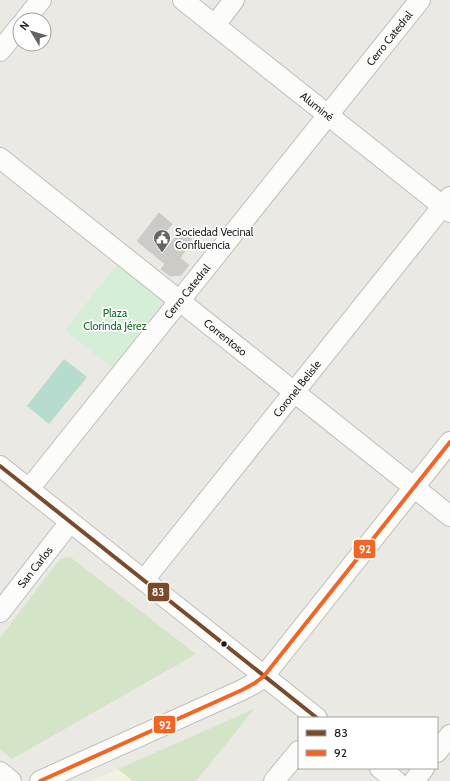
<svg xmlns="http://www.w3.org/2000/svg" width="450" height="781" font-family="Cabin,sans-serif">
<style>
.education{fill:#f1f2e0}
.grass{fill:#d3e5c6}
.park{fill:#d5eed7}
.pitch{fill:#b5dccf}
.building{fill:#cdcbc7;stroke:#cdcbc6}
.lines{fill:none;stroke-linecap:round;stroke-linejoin:round}
.minor-casing{stroke:#c0bfbd;stroke-width:22}
.minor{stroke:#fcfcfb;stroke-width:20}
.bus-1-casing{stroke:#fff;stroke-width:7}
.bus-2-casing{stroke:#fff;stroke-width:7}
.bus-1{stroke:#7a4b2a;stroke-width:4}
.bus-2{stroke:#f26522;stroke-width:4}
.bus-dot{fill:#1c1c1c;stroke:#fff;stroke-width:1.5}
.labels{text-anchor:middle;dominant-baseline:central;stroke-width:3.5;stroke-linejoin:round;paint-order:stroke}
.street-label{font-size:11px;fill:#1c1c1c;stroke:#fff}
.poi-label{font-size:11px;fill:#1c1c1c;stroke:#fff;text-anchor:start}
.park-label{font-size:11px;fill:#186b28;stroke:#fff}
.line-badge{stroke:#fff;stroke-width:1.5}
.badge-label{font-size:11px;text-anchor:middle;font-weight:bold;fill:#fff}
</style>
<rect width="100%" height="100%" fill="#eae9e4"/>
<path class="education" d="M118,769L133,781H90Z"/>
<path class="grass" d="M70,557L196,654L12,759L0,750V638L60,559Z
M254,709L196,781H133L118,769Z"/>
<path class="park" d="M120,261L166,303L115,370L65,330Z"/>
<path class="pitch" d="M64,359L87,377L49,424L27,406Z"/>
<path class="building" d="M159,213L172,224L158,241L145,231Z
M181,230L192,239L184,250L185,251L180,258L167,248Z
M145,231L189,265L181,275L170,276L161,269L165,264L137,241Z"/>
<g class="lines">
<g class="minor-casing">
<g id="minor">
<path id="s1" d="M183,0L450,212"/>
<path d="M25,20L41,0"/>
<path d="M215,25L234,0"/>
<path d="M0,51L20,26"/>
<path id="s2" d="M0,158L450,516"/>
<path d="M0,466L317,718"/>
<path id="s3" d="M29,489L420,0"/>
<path id="s4" d="M144,580L450,197"/>
<path id="s5" d="M0,612L70,522"/>
<path d="M437,752L450,735"/>
<path d="M380,768L396,781"/>
<path d="M0,772L11,781"/>
<path d="M40,781L242,690L255,683L264,676L450,442"/>
<path d="M274,781L299,751"/>
<path d="M414,781L424,768"/>
</g>
</g>
<use href="#minor" class="minor"/>
<g class="bus-1-casing">
<path id="bus-1" d="M0,466L317,718"/>
</g>
<g class="bus-2-casing">
<path id="bus-2" d="M40,781L242,690L255,683L264,676L450,442"/>
</g>
<use href="#bus-1" class="bus-1"/>
<use href="#bus-2" class="bus-2"/>
</g>
<defs>
<g id="civic-pin" transform="scale(0.9)"><path d="M0 17L-7.5 6A9.5 9.5 0 1 1 7.5 6Z" fill="#646462" stroke="#fff"/><path d="M-.6-6.5H3V-4.5H.6V-3L4-1V1h2V6H-6V1h2V-1L-.6-3ZM-1.2 2.5V6h2.4V2.5Z" fill="#fff"/></g>
</defs>
<g fill-rule="evenodd">
<use href="#civic-pin" x="162" y="238"/>
</g>
<circle class="bus-dot" cx="224" cy="644" r="3.5"/>
<g class="labels">
<g class="street-label">
<text stroke="none"><textPath href="#s3" startOffset="577">Cerro Catedral</textPath></text>
<text stroke="none"><textPath href="#s1" startOffset="171">Aluminé</textPath></text>
<text stroke="none"><textPath href="#s3" startOffset="253">Cerro Catedral</textPath></text>
<text stroke="none"><textPath href="#s2" startOffset="288">Correntoso</textPath></text>
<text stroke="none"><textPath href="#s4" startOffset="245">Coronel Belisle</textPath></text>
<text stroke="none"><textPath href="#s5" startOffset="57">San Carlos</textPath></text>
</g>
<g class="poi-label">
<text x="175" y="232">Sociedad Vecinal<tspan x="175" dy="13">Confluencia</tspan></text>
</g>
<g class="park-label">
<text x="115" y="313">Plaza<tspan x="115" dy="13">Clorinda Jérez</tspan></text>
</g>
</g>
<g class="line-badge">
<rect x="353" y="539" width="23" height="20" rx="4" fill="#f26522"/>
<rect x="147" y="582" width="23" height="20" rx="4" fill="#7a4b2a"/>
<rect x="153" y="715" width="23" height="19" rx="4" fill="#f26522"/>
</g>
<g class="badge-label">
<text x="365" y="553">92</text>
<text x="158" y="596">83</text>
<text x="165" y="729">92</text>
</g>
<rect x="298" y="717" width="140" height="52" fill="#ffffff" stroke="#a4a4a4"/>
<rect x="306" y="730" width="20" height="6" fill="#7a4b2a" stroke="#a4a4a4"/>
<text x="334" y="737" font-size="12" fill="#1c1c1c">83</text>
<rect x="306" y="750" width="20" height="6" fill="#f26522" stroke="#a4a4a4"/>
<text x="334" y="757" font-size="12" fill="#1c1c1c">92</text>
<g transform="translate(32 32) rotate(308)"><circle r="19" fill="#ffffff" stroke="#a4a4a4"/>
<path d="M0-3L7 15L0 10L-7 15Z" fill="#646462"/>
<text y="-6" font-size="11" font-weight="bold" text-anchor="middle" fill="#1c1c1c">N</text>
</g>
</svg>
